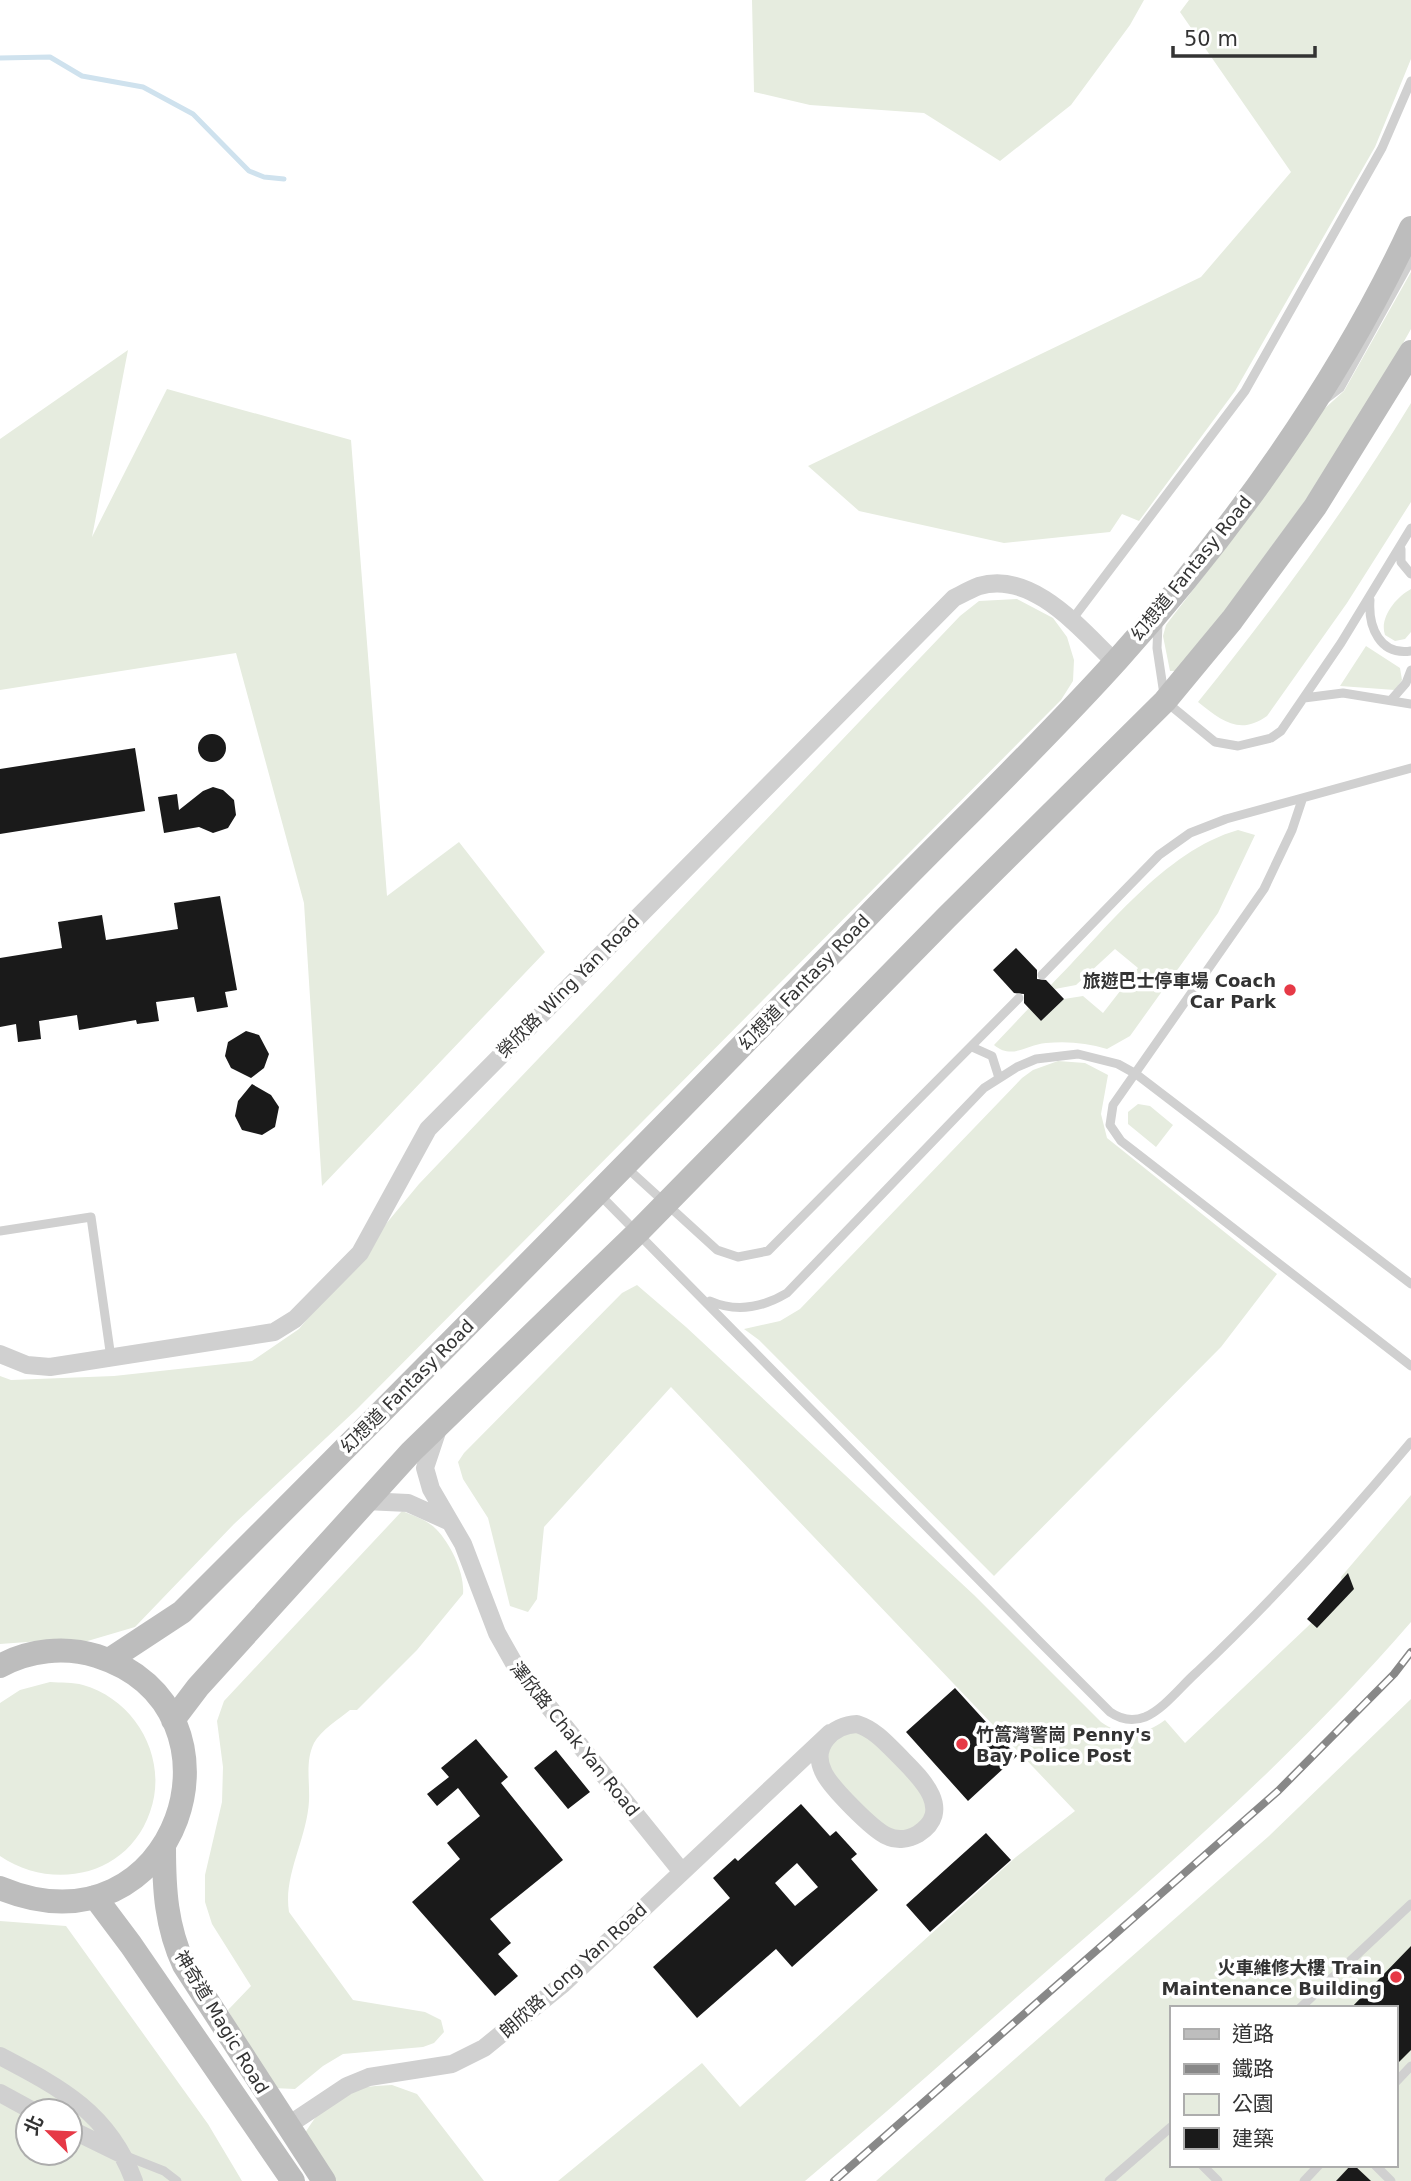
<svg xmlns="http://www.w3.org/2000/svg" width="1411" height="2181" font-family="'DejaVu Sans','Noto Sans TC',sans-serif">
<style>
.green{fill:#e6ecdf;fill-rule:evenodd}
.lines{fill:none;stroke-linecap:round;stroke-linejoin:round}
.stream{stroke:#cfe2ee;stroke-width:5}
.building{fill:#1a1a1a;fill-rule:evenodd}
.lane{stroke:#d0d0d0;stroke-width:9}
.street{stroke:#d0d0d0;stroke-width:18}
.secondary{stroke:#bdbdbd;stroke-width:24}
.rail-casing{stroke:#888;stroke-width:8}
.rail{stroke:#fff;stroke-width:5;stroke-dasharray:16;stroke-linecap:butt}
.poi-dot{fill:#e63946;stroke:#fff;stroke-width:2.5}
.labels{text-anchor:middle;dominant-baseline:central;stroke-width:7;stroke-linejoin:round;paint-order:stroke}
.street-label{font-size:18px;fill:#333;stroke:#fff}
.poi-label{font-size:18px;font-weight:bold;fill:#333;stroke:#fff;text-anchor:end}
</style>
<rect width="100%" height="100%" fill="#fff"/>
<path class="green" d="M752,0H1144L1130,25L1071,105L1000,161L924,113L810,105L754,92Z
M1189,0H1411V59L1375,147L1235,391L1139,521L1122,514L1110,532L1004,543L859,511L808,466L1201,277L1291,172L1180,12Z
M1411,272V329L1380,384L1305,501L1223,613L1175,671H1170L1163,636L1166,625L1252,513L1313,419L1344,391Z
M128,350L92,537L167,389L351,440L387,896L459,842L545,952L322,1186L304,903L236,653L0,690V439Z
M1411,403V502L1347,603L1267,716C1239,736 1221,720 1198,702C1276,606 1347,508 1411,403Z
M1411,589V632L1405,639L1395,641L1385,635C1379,618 1396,597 1411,589Z
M1017,599L1053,618L1067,637L1074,660L1073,681L1061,700L357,1409L234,1524L135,1627L74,1645L41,1641L0,1644V1376L11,1380L114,1376L252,1361L299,1329L419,1184L960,616L979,601Z
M1366,646L1400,668L1402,680L1395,690L1340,686Z
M1238,830L1255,835L1218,913L1130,1036L1107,1049C1087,1043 1068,1041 1046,1043C1026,1045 1012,1060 994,1045L1029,1008L1041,1021L1064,999L1083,996L1103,1013L1138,968L1115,949L1076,985L1055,989L1051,985C1105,931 1164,851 1238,830Z
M1058,1061L1085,1063L1108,1075L1101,1114L1107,1138L1277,1274L1221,1347L994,1576L759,1340L744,1329L780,1321L800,1309L1022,1078L1033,1070Z
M1138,1104L1150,1106L1173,1125L1156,1147L1128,1124V1112Z
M637,1285L686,1327L974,1595L1101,1722C1122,1737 1144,1736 1165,1720L1185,1743L1344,1592L1341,1577L1411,1495V1622C1304,1746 1181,1855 1057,1962C973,2035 890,2110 805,2181H558L702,2063L740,2107L1016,1857L1075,1811L671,1387L544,1527L537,1599L528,1612L510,1606L488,1518L463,1479L458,1462L464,1453L622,1293Z
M402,1511C414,1516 427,1520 436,1529C451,1544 465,1574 463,1594L417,1650L357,1710H350C339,1719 321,1730 314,1743C305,1761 310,1782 309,1801C307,1839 283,1875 289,1912L353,2000L425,2012L441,2020L444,2032L434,2043L423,2047L343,2054L323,2066L295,2089L273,2088L259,2070L228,2010L251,1986L212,1924L205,1902V1875L222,1802L223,1767L217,1721L224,1701Z
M50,1682C61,1683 73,1682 83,1685C136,1700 169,1759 150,1812C128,1876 53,1892 0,1856V1703L20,1690Z
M1411,1699V2181H876L1269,1836ZM1171,2008H1395V2165H1171Z
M848,1731L864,1733L922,1788L929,1812L913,1832H889C873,1816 819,1774 827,1750C830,1742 841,1736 848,1731Z
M0,1921L66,1926L208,2124L242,2181H0ZM28,2111H70V2153H28Z
M392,2085L417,2094L484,2181H326L305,2133C331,2092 345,2087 392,2085Z"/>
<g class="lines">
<path class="stream" d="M0,58L50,57L82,76L143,87L193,114L249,171L264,177L284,179"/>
</g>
<path class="building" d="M198 748a14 14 0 1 1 28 0a14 14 0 1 1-28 0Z
M135,748L145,811L0,834V769Z
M213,787L223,790L234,800L236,815L228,828L213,833L199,827L164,833L158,797L177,794L179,810L203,791Z
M220,896L237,990L225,992L228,1007L197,1012L194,997L156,1002L159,1021L137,1024L136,1020L79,1030L77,1015L39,1021L41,1039L18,1042L16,1024L0,1027V958L62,948L58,922L102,915L106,940L178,929L174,903Z
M1016,948L1037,970V979L1046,980L1064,999L1041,1021L1024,1003V994L1014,993L993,970Z
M246,1031L259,1035L269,1054L264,1068L251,1078L231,1068L225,1056L228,1042Z
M252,1084L271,1095L279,1107L275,1127L262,1135L242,1130L235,1116L238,1101Z
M1348,1573L1354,1589L1317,1628L1307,1619Z
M955,1688L1017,1756L968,1801L906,1732Z
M476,1739L508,1777L501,1783L563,1860L490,1919L511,1943L498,1954L518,1976L495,1996L412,1902L460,1859L447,1843L480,1816L458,1788L437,1806L427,1794L449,1777L441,1768Z
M556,1750L590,1792L568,1809L534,1768Z
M801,1804L830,1836L836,1831L857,1854L851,1859L878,1890L792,1967L776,1949L697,2018L653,1967L730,1898L713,1878L735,1858L738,1861ZM797,1863L818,1887L795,1906L775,1883Z
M986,1833L1011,1860L930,1932L906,1905Z
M1411,1946V2050L1395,2066V2008H1351Z
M1351,2165H1354L1371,2181H1336Z"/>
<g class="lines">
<path class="lane" d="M1327,398L1340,388L1411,260
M1401,549V562L1411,574
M1370,600C1368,627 1380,656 1411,651
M1071,621L1245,391L1382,148L1411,81
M1158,624L1157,648L1165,701L1215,742L1238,746L1271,738L1281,731L1341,643L1411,528
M1304,698L1343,693L1411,704
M1392,699L1406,683L1411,670
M1302,800L1292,830L1264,889L1113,1105L1110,1125L1121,1141L1411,1366
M1042,975L1159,855L1190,833L1226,819L1411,768
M972,1047L992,1056L999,1078
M627,1168L717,1250L738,1257L768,1251L1019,998
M600,1195L1038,1640L1110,1712C1120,1719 1132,1722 1145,1717C1164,1709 1181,1686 1197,1672C1273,1600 1344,1522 1411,1442
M0,1231L91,1217L111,1358
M710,1301C737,1313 762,1308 787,1293L984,1088L1017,1067L1036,1059L1078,1054L1118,1064L1136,1074L1411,1284
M1300,2008L1411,1904
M1395,2083L1411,2066
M126,2156L164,2171L177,2181
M1202,2165L1218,2181
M1375,2165L1391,2181
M1109,2181L1171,2127
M1304,2181L1319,2165"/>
<path class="street" d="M0,1354L27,1365L50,1367L274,1332L295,1319L360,1253L428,1129L954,598C962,594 971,589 979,586C1033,570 1081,630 1115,662
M437,1432L425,1468L431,1489L463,1544L497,1633L515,1665L682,1872
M365,1501L408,1503L448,1521
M857,1724C876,1730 888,1745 903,1760C922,1779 954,1811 918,1834C909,1839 897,1841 887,1836C873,1830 829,1786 823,1771C811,1746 833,1725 857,1724Z
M0,2056C61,2088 109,2113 134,2181
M0,2093L33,2111
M287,2126L347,2086L369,2077L452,2064L484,2048L563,1984L830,1733
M70,2129L121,2154"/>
<path class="secondary" d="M109,1660L182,1612C411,1383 639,1153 864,920C948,833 1037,749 1118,659C1232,532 1339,383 1411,228
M0,1666C29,1650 65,1646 97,1656C260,1708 178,1962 0,1888
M173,1720L198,1687L411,1452L638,1232L947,917L1165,701L1232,620L1315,507L1411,352
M164,1847C164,1889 166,1926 184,1965L324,2181
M95,1897L131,1945L293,2181"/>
<g class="rail-casing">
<path id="rail" d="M834,2181L1278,1791L1394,1674L1411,1652"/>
</g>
<use href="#rail" class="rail"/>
</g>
<g class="poi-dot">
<circle cx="1290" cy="990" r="7"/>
<circle cx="962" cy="1744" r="7"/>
<circle cx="1396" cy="1977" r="7"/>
</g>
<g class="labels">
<g class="street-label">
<text transform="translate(1191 568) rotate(-51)">幻想道 Fantasy Road</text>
<text transform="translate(804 982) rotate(-46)">幻想道 Fantasy Road</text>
<text transform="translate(568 986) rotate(-45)">榮欣路 Wing Yan Road</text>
<text transform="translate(407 1386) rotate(-45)">幻想道 Fantasy Road</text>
<text transform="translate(575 1739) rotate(51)">澤欣路 Chak Yan Road</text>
<text transform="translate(573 1970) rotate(-42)">朗欣路 Long Yan Road</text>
<text transform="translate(222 2022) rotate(59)">神奇道 Magic Road</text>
</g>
<g class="poi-label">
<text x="1276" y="980">旅遊巴士停車場 Coach<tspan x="1276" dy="21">Car Park</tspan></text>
<text x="976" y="1734" text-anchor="start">竹篙灣警崗 Penny's<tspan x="976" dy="21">Bay Police Post</tspan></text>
<text x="1382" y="1967">火車維修大樓 Train<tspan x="1382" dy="21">Maintenance Building</tspan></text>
</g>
</g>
<rect x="1170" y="2006" width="228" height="161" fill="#ffffff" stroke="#adadad" stroke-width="2"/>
<rect x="1184" y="2029" width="35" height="10" fill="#bdbdbd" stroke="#adadad" stroke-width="2"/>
<text x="1232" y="2041" font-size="21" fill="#333333">道路</text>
<rect x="1184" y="2064" width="35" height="10" fill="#888888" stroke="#adadad" stroke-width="2"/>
<text x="1232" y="2076" font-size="21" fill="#333333">鐵路</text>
<rect x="1184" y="2094" width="35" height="21" fill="#e6ecdf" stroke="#adadad" stroke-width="2"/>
<text x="1232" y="2111" font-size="21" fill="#333333">公園</text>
<rect x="1184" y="2128" width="35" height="21" fill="#1a1a1a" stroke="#adadad" stroke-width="2"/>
<text x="1232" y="2146" font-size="21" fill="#333333">建築</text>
<g transform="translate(49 2132) rotate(294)"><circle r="33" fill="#ffffff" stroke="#adadad" stroke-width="2"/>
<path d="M0-5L12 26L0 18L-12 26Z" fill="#e63946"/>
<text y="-10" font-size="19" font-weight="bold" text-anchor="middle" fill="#333333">北</text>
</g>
<path d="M1173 46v10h142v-10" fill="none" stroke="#333333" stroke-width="3.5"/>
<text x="1184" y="46" font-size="21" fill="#333333" stroke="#ffffff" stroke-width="5" paint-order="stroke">50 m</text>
</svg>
